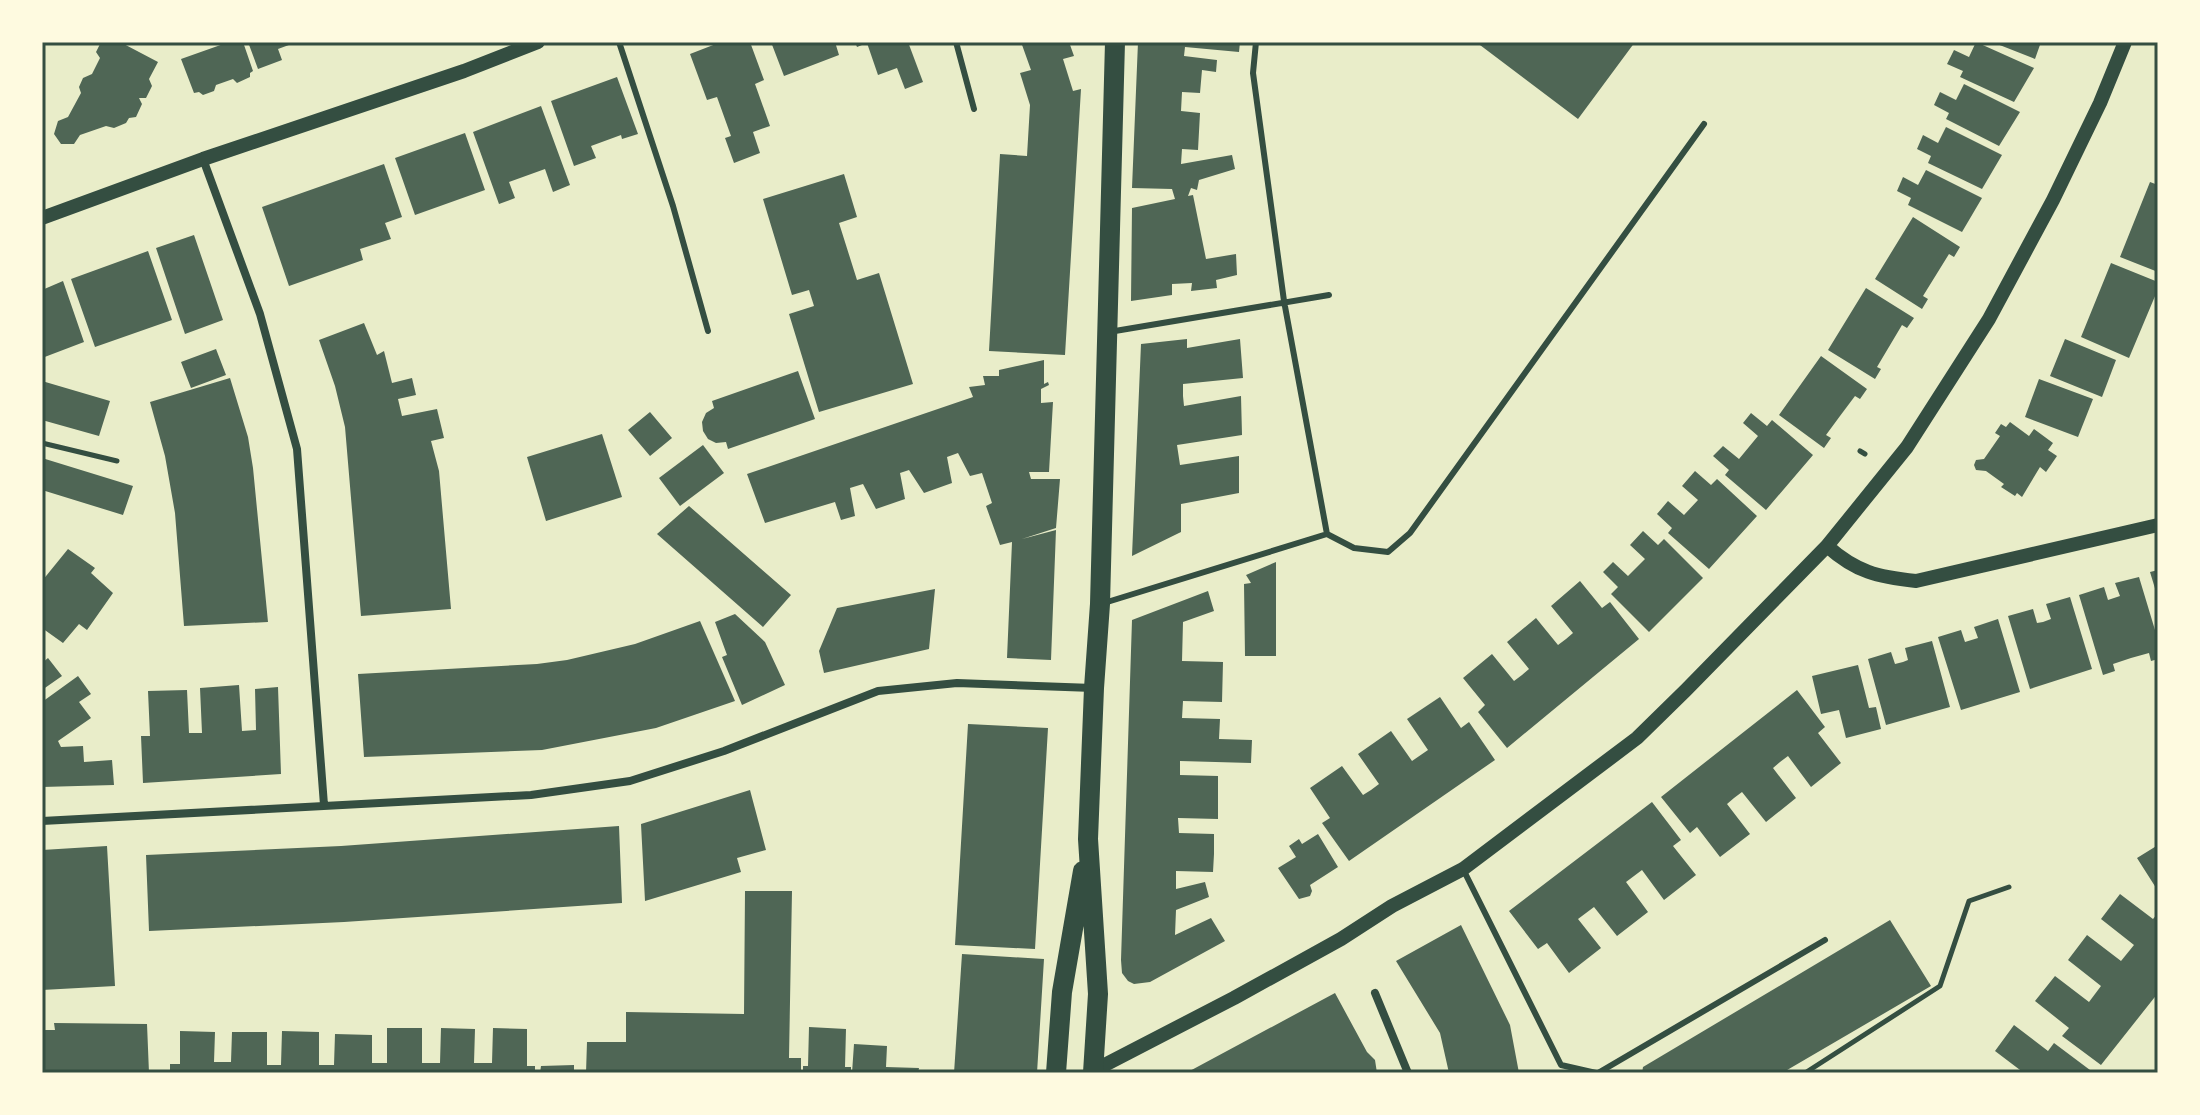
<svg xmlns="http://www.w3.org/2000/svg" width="2200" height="1115" font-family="'Golos Text',sans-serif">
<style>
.building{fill:#4f6655}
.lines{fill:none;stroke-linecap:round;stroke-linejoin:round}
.path{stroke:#344e41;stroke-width:5}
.service{stroke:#344e41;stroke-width:6}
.minor{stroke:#344e41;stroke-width:8}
.tertiary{stroke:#344e41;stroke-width:14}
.primary{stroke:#344e41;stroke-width:20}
.neatline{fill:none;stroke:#344e41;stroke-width:3}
</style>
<rect width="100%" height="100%" fill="#e9edc9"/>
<path class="building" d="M101,42H120L158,62L149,79L152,86L146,98H139L142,104L136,117L129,118L126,123L114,128L106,126L80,135L74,144H61L54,134L58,121L68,117L81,93L79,87L83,78L92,74L100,58L96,52Z
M229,42H243L253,71L250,73V77L237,83L233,79L216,85L214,91L203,95L199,92L194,93L181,59Z
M248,42H297L278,49L282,60L258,69Z
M721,42H750L764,80L755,84L770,126L753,132L760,153L734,163L725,138L731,136L717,97L707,100L690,54Z
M771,42H835L839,55L784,76Z
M855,42H908L923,82L905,89L897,68L878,75L867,43L857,47Z
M1021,42H1069L1074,56L1063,59L1073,91L1081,89L1065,355L989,351L1000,154L1027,156L1030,105L1020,73L1031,70Z
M1138,42H1240L1239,52L1185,47L1184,56L1217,60L1216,72L1202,70L1200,93L1182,92L1181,111L1200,113L1198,150L1182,149L1181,164L1232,155L1235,169L1199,180L1197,190L1191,188L1188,196L1193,195L1206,259L1236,254L1237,275L1216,280L1217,288L1191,291L1192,283L1172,284V295L1131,301L1132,208L1175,199L1172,189L1132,188Z
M1476,42H1635L1578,119Z
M1976,42L2034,68L2014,102L1960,77L1963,71L1947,64L1954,50L1969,57Z
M1992,42H2041L2035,59Z
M617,77L638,134L622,139L621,135L591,146L596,158L574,166L551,101Z
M1964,84L2020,112L1999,146L1946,119L1949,113L1934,105L1940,92L1956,100Z
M541,106L570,185L553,192L545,169L509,182L515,198L499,204L473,132Z
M1946,127L2002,155L1982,189L1928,163L1931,156L1917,149L1923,135L1938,143Z
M465,133L485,190L415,215L395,158Z
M384,164L402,217L385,223L391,239L360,249L363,260L289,286L262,207Z
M1926,170L1982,198L1962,232L1908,205L1911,198L1897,191L1903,177L1918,185Z
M844,174L857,217L839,223L857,280L879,273L913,384L819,412L789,314L814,306L809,290L792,295L763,199Z
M2150,182L2158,185V272L2120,257Z
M1913,217L1960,247L1954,257L1949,254L1923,296L1928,299L1922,309L1875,279Z
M194,235L223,320L185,334L156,248Z
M148,251L172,320L95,347L71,279Z
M2111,263L2158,282V289L2129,358L2081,337Z
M63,281L84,342L42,358V290Z
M1866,288L1914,318L1907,328L1902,325L1877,367L1881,369L1875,379L1828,350Z
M364,323L377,355L384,351L392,383L412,378L416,395L398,399L402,416L437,409L444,438L431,441L439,471L451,609L361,616L345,427L335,386L319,340Z
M1187,339V348L1240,339L1243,378L1183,384V396L1184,406L1241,396L1242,435L1177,445L1180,465L1239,456V493L1181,504V532L1132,556L1141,344Z
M2065,339L2116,360L2102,397L2050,376Z
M216,349L226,375L191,388L181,362Z
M1821,356L1867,389L1860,399L1855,396L1840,416L1826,435L1831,438L1824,448L1779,415Z
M1044,360V384L1048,382L1049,385L1041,389V403L1053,402L1049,472H1029L1031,479H1060L1056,528L1022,539L1056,530L1051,660L1007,658L1012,542L1000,545L986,506L992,503L982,473L970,476L958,453L947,457L952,483L924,493L909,470L900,473L905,499L876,509L863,484L850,488L855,516L841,520L835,502L765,523L747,474L973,397L969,387L985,385L983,376H999V370Z
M798,371L815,419L728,449L726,442L716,443L708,439L703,431L702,422L706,413L714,408L712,401Z
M230,378L248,437L253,468L268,622L184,626L175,513L165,456L150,402Z
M2039,379L2093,399L2078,437L2025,417Z
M42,381L110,401L99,436L42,420Z
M650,412L672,438L650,456L628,430Z
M1751,413L1767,426L1772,420L1813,455L1766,510L1725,475L1729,470L1713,456L1723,446L1739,459L1758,436L1743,423Z
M2010,422L2029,436L2034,429L2053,443L2048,450L2057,456L2046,472L2040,467L2022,497L2017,493L2015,496L2001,487L2004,484L1986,471L1976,470L1974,465L1976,460L1984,459L2000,436L1995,433L2001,424L2006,427Z
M602,434L622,497L546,521L527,457Z
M703,445L724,473L680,506L659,478Z
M42,458L133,486L123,515L42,490Z
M1695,471L1711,485L1717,479L1757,516L1709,569L1668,533L1672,528L1657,514L1668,501L1684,515L1698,500L1682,486Z
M689,506L791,595L763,627L657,534Z
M1643,531L1658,545L1664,539L1703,578L1649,632L1611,594L1618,587L1603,572L1613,562L1628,576L1645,559L1630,545Z
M68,549L95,568L91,573L113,593L87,630L79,624L63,643L42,628V581Z
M1276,562V656H1245L1244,584L1251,583L1246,575Z
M2158,570V595H2157L2150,572Z
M2139,577L2158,640V659L2151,661L2149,653L2131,658L2113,664L2115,671L2103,675L2079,595L2104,587L2108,600L2120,596L2115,583Z
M1580,581L1602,608L1610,602L1639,639L1507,748L1478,712L1485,705L1463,678L1492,654L1514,681L1522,675L1529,669L1507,642L1536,618L1558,645L1566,639L1573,633L1551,606Z
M935,589L929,649L824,673L819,651L837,608Z
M1208,591L1214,611L1183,622L1182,661L1223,662L1222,702L1183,701L1182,718L1220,719L1219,739L1252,740L1251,763L1180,761V775L1218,776V819L1178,818L1179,833L1214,834V854L1213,872L1176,871V889L1205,882L1209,897L1176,910L1175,935L1211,918L1225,941L1150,982L1134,984L1128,981L1122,973L1121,960L1132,620Z
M2070,597L2092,669L2030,689L2008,616L2033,609L2037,623L2043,622L2051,619L2046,604Z
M735,614L765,642L785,685L742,705L722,657L727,655L715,622Z
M1998,619L2020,692L1961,710L1938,637L1961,630L1965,642L1978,638L1974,627Z
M700,621L735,701L656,728L542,750L364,757L358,674L537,664L567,660L635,644Z
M1932,641L1950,707L1886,725L1868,659L1891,652L1895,664L1903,662L1908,660L1905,648Z
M48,658L62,676L42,690V663Z
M1858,665L1869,708L1876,707L1881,729L1846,738L1839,710L1821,714L1812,676Z
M78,676L91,694L79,702L91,718L58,741L61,747L83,746L84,762L112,760L114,785L42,787V702Z
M239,685L242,731L256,730L255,689L278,687L281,774L143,783L141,736H150L148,691L187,690L189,733H202L200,688Z
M1797,690L1825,727L1818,733L1841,763L1811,787L1788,756L1780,762L1773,768L1796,798L1766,822L1742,792L1734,798L1727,804L1750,834L1720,857L1697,827L1690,833L1661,797Z
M1440,697L1461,728L1469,722L1495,760L1349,861L1322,823L1330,818L1310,788L1342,766L1363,795L1371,790L1379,784L1358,754L1391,731L1412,761L1428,750L1407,719Z
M968,724L1048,728L1035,949L955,945Z
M750,790L766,850L737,858L741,872L645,901L641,824Z
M1652,802L1681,840L1673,846L1696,875L1664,900L1642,870L1626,882L1648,912L1617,936L1594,907L1578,919L1601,948L1569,973L1547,943L1538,949L1509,911Z
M619,826L622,903L344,922L149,931L146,855L341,846Z
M1318,834L1338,867L1310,885L1312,891L1310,896L1299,899L1278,868L1296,857L1289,846L1299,839L1302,844Z
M2158,845V891L2137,858Z
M107,846L115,986L42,990V850Z
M745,891H792L789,1058H801V1073H586L587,1042H626V1012L744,1014Z
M2120,894L2153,919L2158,913V993L2101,1065L2062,1036L2069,1028L2035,1001L2055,976L2089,1002L2101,986L2068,960L2087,935L2121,961L2134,945L2101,919Z
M1890,920L1931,986L1782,1073H1642L1643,1067Z
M1461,925L1510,1025L1519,1073H1449L1440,1033L1396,961Z
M962,954L1044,959L1037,1073H954Z
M1335,993L1367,1052L1375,1060L1377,1073H1186Z
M54,1023L147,1024L149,1073H42V1030H55Z
M2014,1025L2048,1051L2054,1043L2094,1073H2024L1995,1051Z
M809,1027L846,1029L845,1067H851V1073H803V1066H808Z
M387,1028H422V1063H440L441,1028L475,1029L474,1063H492L493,1028L527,1029V1066H535V1073H170V1064H180V1031L215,1032L214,1062H231L232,1032H267V1065H281L282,1031L319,1032V1065H334L335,1034L372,1035V1063H387Z
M854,1044L887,1046L886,1067L919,1068L918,1073H852Z
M574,1065V1073H540L541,1066Z"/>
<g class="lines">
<path class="path" d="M42,443L117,461
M1860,451L1865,454
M1805,1073L1940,986L1969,901L2009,887"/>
<path class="service" d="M619,42L673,206L708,331
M956,42L974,109
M1109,332L1329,295
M1327,534L1354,548L1388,552L1410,533L1704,124
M1104,603L1327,534L1284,301L1253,73L1256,42
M1463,869L1561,1065L1596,1073
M1598,1073L1825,940"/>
<path class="minor" d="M203,159L260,314L297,449L324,805
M42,821L531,795L630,781L724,751L878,691L957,683L1093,688
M1375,993L1408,1073"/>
<path class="tertiary" d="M42,218L203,159L464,71L538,42
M1827,546C1856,572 1878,577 1916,581L2158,525
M1093,1071L1234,998L1341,939L1392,906L1463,869L1637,738L1686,690L1827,546L1907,447L1989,319L2053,200L2100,103L2125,42"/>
<path class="primary" d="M1056,1073L1062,992L1083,871
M1093,1073L1098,994L1088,839L1094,688L1100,604L1115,42"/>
</g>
<rect width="2200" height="1115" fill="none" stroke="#fefae0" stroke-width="88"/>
<rect x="44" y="44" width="2112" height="1027" class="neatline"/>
</svg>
